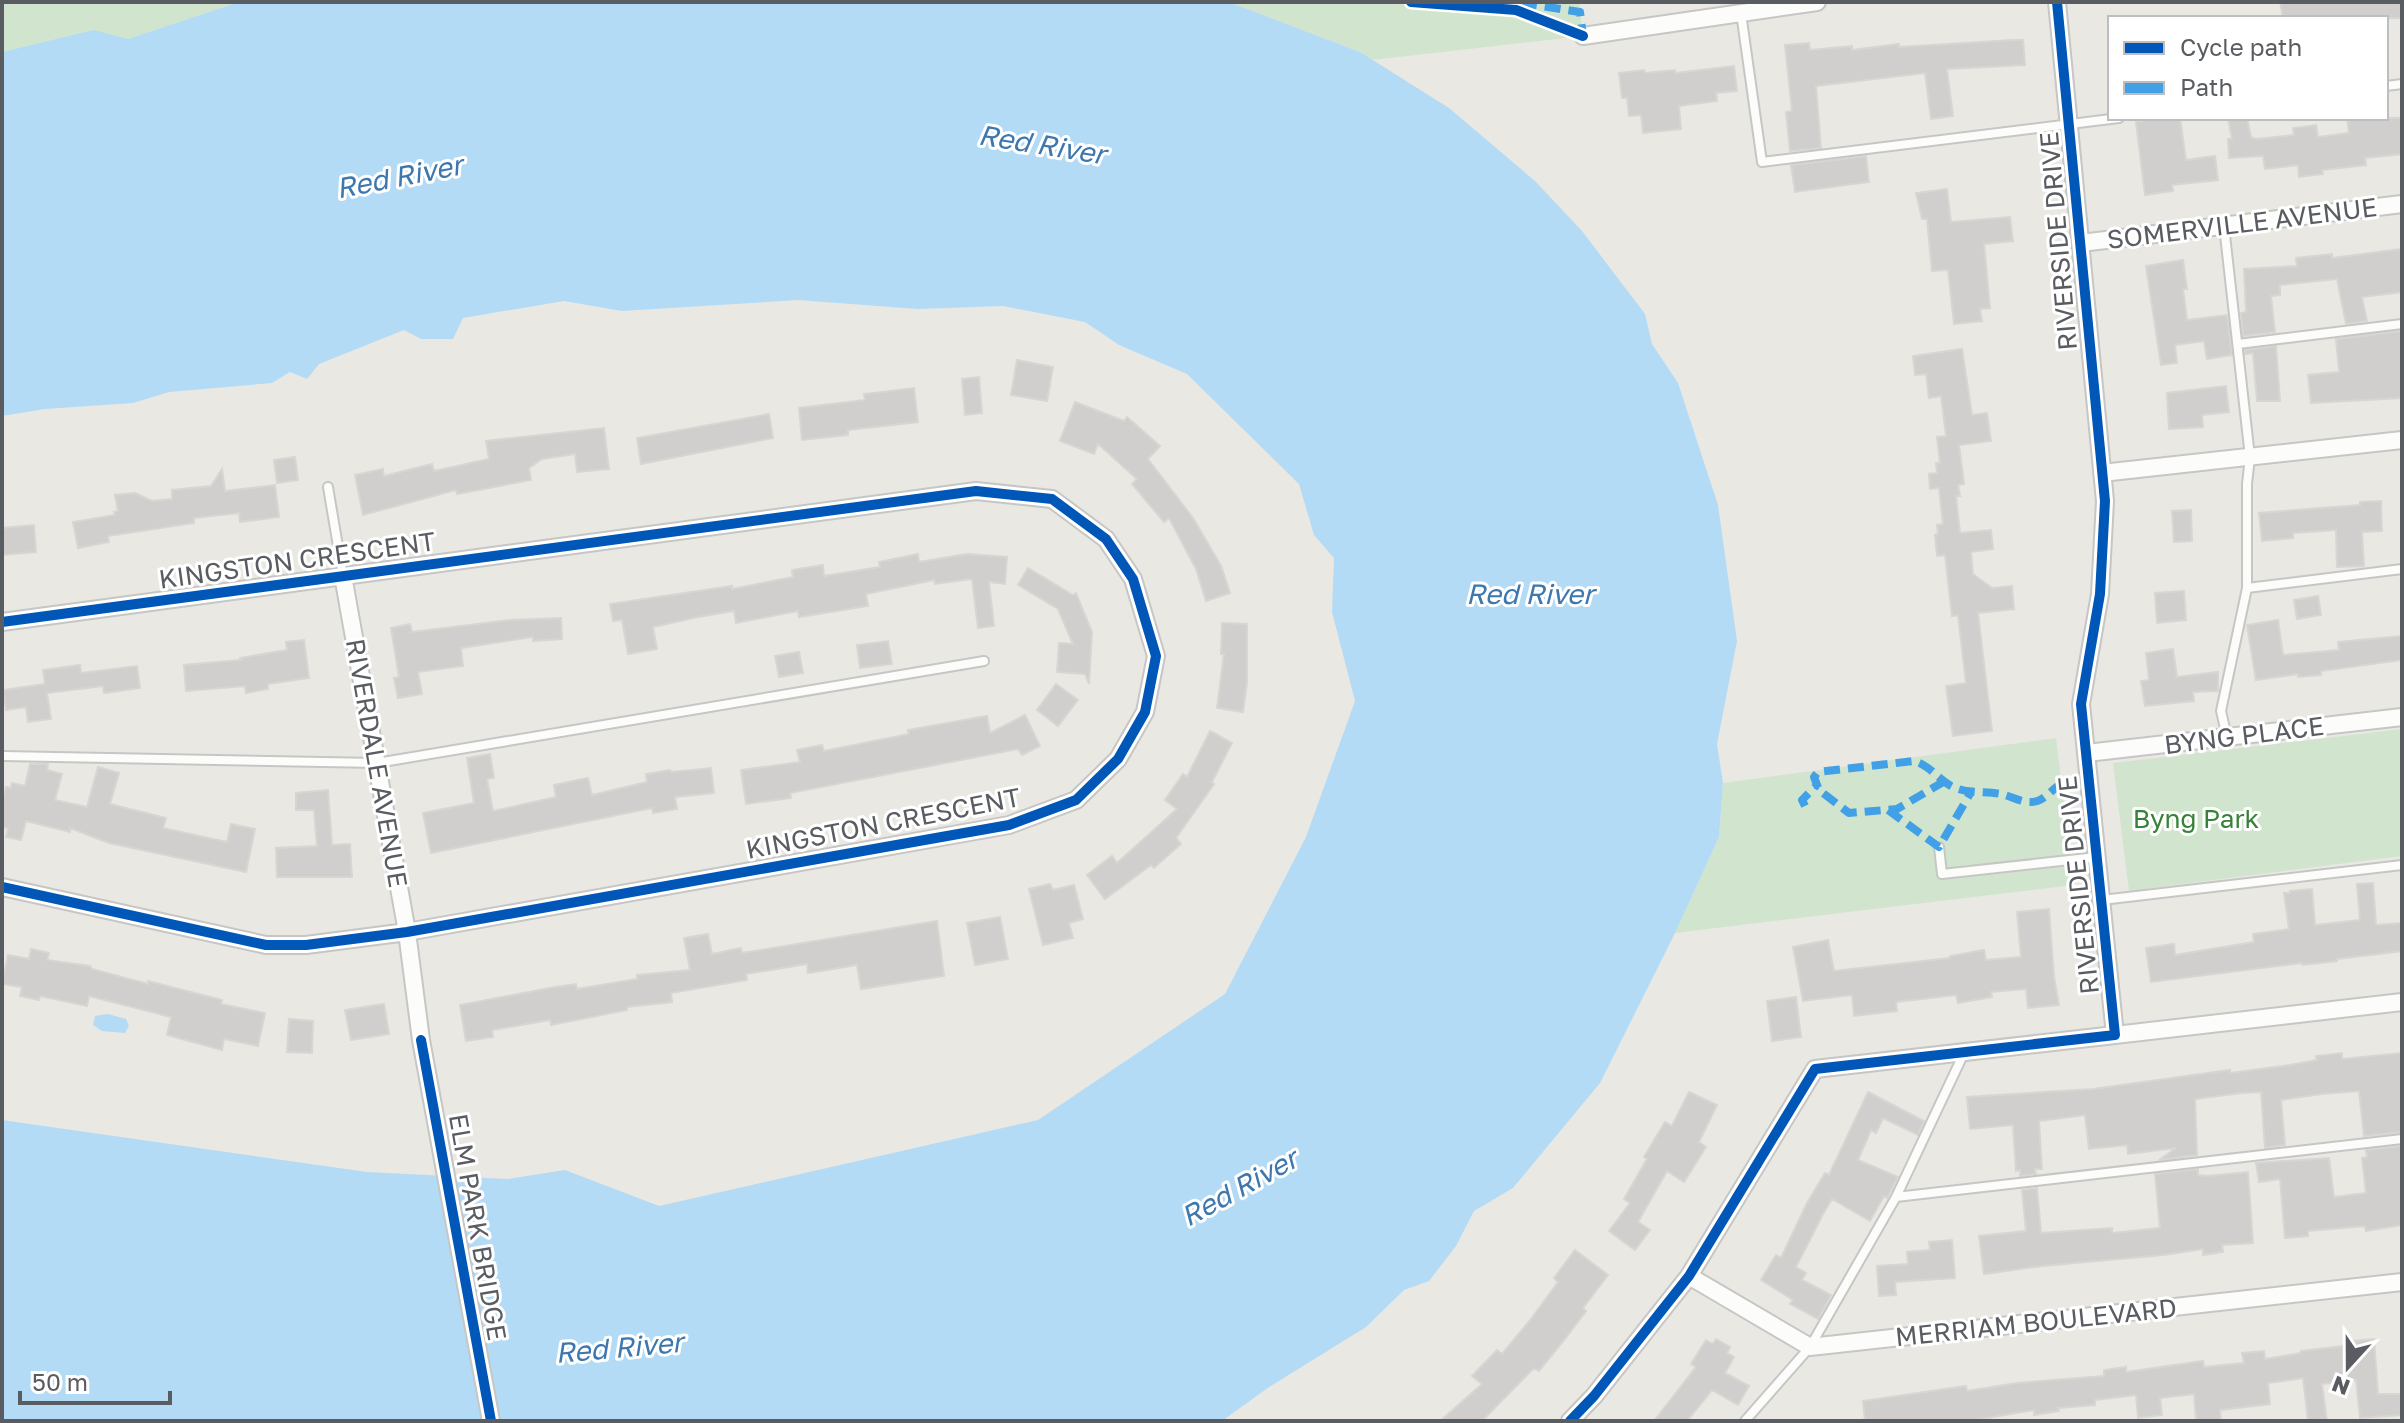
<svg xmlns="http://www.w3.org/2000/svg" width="2404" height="1423" font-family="'Golos Text',sans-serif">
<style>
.green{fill:#d1e5ce}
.water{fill:#b4dbf5}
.building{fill:#d0cfcd;stroke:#d8d6d2;stroke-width:2}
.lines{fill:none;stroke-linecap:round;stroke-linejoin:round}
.lane-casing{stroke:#c6c6c5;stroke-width:12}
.street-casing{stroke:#c6c6c5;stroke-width:20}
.lane{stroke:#fcfcfb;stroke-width:8}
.street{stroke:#fcfcfb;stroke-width:16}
.quiet{stroke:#42a1e6;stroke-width:8;stroke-dasharray:16 8;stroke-linecap:butt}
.cycleway-casing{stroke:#fff;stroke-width:15}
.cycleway{stroke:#0057b8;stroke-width:10}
.labels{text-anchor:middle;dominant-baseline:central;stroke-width:6;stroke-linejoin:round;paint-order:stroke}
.street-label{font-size:26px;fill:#595c61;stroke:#fff}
.park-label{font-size:26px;fill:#368338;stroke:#fff}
.water-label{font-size:28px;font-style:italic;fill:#3d77ae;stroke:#fff}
</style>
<rect width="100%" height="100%" fill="#e9e8e3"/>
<path class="green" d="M2,2H239L128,39L94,31L2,52Z
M1229,2H1579L1583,36L1372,60L1360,52Z
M2402,729V856L2129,891L2113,763Z
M2056,738L2074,885L1675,933L1719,837L1723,783Z"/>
<path class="water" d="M239,2H1229L1360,52L1449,108L1535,181L1582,231L1645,314L1652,344L1678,383L1718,505L1737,641L1717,744L1723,783L1719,837L1675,933L1600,1083L1513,1188L1474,1211L1456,1246L1429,1281L1404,1290L1366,1327L1269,1387L1222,1421H2V1120L367,1172L508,1179L565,1170L659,1206L1038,1120L1225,994L1306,837L1355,701L1332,612L1334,558L1314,535L1299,484L1187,374L1119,345L1085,322L1003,306L918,309L798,300L622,311L564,301L463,318L453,339H421L404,330L319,364L307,379L290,372L272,383L169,392L133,403L45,409L2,416V52L94,30L128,39Z
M108,1014L126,1019L129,1026L125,1033L102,1031L93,1025L95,1016Z"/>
<path class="building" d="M2280,2H2402V18H2283Z
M2013,40H2023L2025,65L1947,69L1953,116L1931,119L1925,73L1816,86L1821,148L1790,151L1786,112L1792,111L1785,45L1809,43L1810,50L1852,46V50L1899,44V47Z
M1734,66L1737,91L1716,93L1717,101L1679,106L1681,129L1643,133L1641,115L1629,116L1627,98H1622L1619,73L1644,70L1645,73L1675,70V73Z
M2156,118H2180L2186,160L2215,156L2218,180L2172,185L2173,191L2145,195L2136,122Z
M2228,118H2247L2251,137L2256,139L2294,135L2293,128L2316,125L2318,137L2349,133L2347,118H2402V154L2365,158L2366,165L2322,170L2323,174L2299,177L2298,165L2265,169L2263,156L2229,158L2228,139H2232Z
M1866,156L1869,182L1795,192L1791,165Z
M1947,189L1951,222L2010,217L2013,241L1984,244L1990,308L1980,309L1982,321L1954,324L1948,270L1932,271L1927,219H1922L1916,193Z
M2402,249V292L2362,297L2367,321L2346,324L2337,279L2280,285V295L2271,296L2275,332L2243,336L2241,313L2246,312L2244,269L2297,266L2296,258L2332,254V258Z
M2183,260L2187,289H2183L2187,320L2227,315L2232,355L2207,359L2204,341L2175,345L2177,363L2161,365L2146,266Z
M2402,331V398L2311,403L2308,375L2339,372L2336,339Z
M2276,346L2280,401H2257L2253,353L2245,354V350Z
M1962,349L1972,415L1987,413L1991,441L1959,445L1964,484L1958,485L1960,496H1956L1960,533L1991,530L1993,549L1971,552L1973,574L1992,588L2012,586L2014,609L1978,613L1992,731L1953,736L1946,686L1966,683L1958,615L1952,616L1945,555L1937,556L1935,535L1938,534L1937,525L1943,524L1939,488L1930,489L1929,474L1937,473L1936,463H1940L1937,437L1946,436L1941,396L1929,398L1926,374L1915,375L1913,356Z
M1017,360L1053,367L1047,401L1011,395Z
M979,377L982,413L965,415L962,379Z
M2226,386L2229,412L2202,415L2203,427L2169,429L2167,393Z
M914,388L918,422L848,430V435L802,440L799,408L865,400L864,394Z
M1075,402L1124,421L1127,417L1160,446L1148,459L1193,518L1221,566L1230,593L1206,601L1196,569L1169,518L1164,522L1132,484L1137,479L1098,444L1094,454L1060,441Z
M769,414L773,438L641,464L637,438Z
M604,428L609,469L577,472L575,454L542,459L529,468L531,480L457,494L456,490L363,515L355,475L383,469L384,476L432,464L434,471L489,459L486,441Z
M295,457L298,480L277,483L274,460Z
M222,469L225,491L275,485L279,517L240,522L239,513L194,518V523L108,536L109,542L78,548L73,522L115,515L114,512L118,511L115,495L135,493L152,501L172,499V490L211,486Z
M2381,501L2382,531L2362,532L2364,566L2337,567L2336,530L2293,533V538L2262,541L2259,513L2360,505V502Z
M2191,510L2192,541L2174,542L2172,511Z
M34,525L36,552L2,555V528Z
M918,554L919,562L967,554L1007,557L1005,584L989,582L994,626L978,628L972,579L935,584L934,580L866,594L868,606L799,617L798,611L736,623L734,611L698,617L653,627L657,649L628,654L622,620L613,621L610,604L732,586V589L793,577L792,570L823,565L824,576L880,567L879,562Z
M1028,568L1073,595L1076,593L1092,632L1089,684L1085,674L1057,672L1059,643L1073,644L1058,609L1018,585Z
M2184,591L2186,620L2157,623L2155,593Z
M2318,596L2321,615L2297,619L2294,600Z
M561,618L562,639L533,641V637L461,648L463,666L418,672L422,694L398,698L394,678L399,677L391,628L410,624L412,632L510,620Z
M2278,620L2283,655L2339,650L2338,642L2402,636V660L2321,671V675L2298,677V674L2256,680L2247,625Z
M1222,623L1247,624V682L1243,712L1217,708L1224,654H1221Z
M304,640L309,678L268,684V689L246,693L245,686L186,691L184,665L241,660L240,658L287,650L286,642Z
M888,641L892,664L860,668L857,645Z
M2173,649L2177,677L2218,672V691L2193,692L2194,701L2145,706L2141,681L2149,680L2146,653Z
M799,652L803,673L779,677L775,656Z
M80,665L81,673L137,666L140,688L104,693L103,686L47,693L51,719L28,722L26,707L6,710L3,690L45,684L43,670Z
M1056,684L1078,700L1058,726L1037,710Z
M1025,715L1040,746L1022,755L1018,749L790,793L791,798L746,804L741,770L800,762L797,750L822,745L824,751L909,734L908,730L987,716L990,733Z
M1210,731L1232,743L1212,782L1214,784L1176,838L1181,844L1154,868L1151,865L1105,899L1087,875L1112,856L1117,863L1177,809L1165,800L1183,774L1187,777Z
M490,754L494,778L487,779L493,811L556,797L554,785L588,778L592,795L647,782L646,774L670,770L671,772L711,768L714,793L675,797L677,809L653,813L652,808L431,853L423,813L474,803L467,758Z
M30,764H48L47,770L62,774L55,800L87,807L98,767L119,773L110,804L166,818L163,828L227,842L231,824L255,829L246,872L109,843L70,828V832L26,821L21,840L6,837L8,828L2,827V803L6,787L11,788L12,783L25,786Z
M328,790L332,845L350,844L352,877H277L276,848L317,846L314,810H296V793Z
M2373,883L2376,925L2402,923V951L2337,959V961L2302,965V963L2151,982L2146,948L2174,944L2175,955L2254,942L2253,934L2289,929L2284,893H2290V891L2312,889L2315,925L2360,920L2357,884Z
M1050,884L1053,890L1074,885L1083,919L1069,923L1073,938L1043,945L1029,889Z
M2049,909L2054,977L2059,1005L2028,1008L2026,989L1991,992L1992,997L1958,1003L1956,995L1896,1002L1897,1011L1854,1016L1852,995L1803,1001L1793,947L1828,940L1834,971L1950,958V956L1984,950L1986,960L2021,957L2017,912Z
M1000,917L1008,959L975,965L967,923Z
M937,921L944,976L861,989L857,965L808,973L807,964L746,974L747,980L671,993L672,1002L627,1007V1010L551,1025L550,1020L492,1030L493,1037L466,1041L460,1005L555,987L576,984L577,989L637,979V975L690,970L684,938L708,934L712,954L741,948L742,953Z
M31,949L49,953L47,960L90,966L92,969L148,984V981L222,1000L221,1004L265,1013L258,1046L224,1039L222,1050L167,1035L171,1017L89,996L87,1006L40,996L39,1000L20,996L22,987L2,984L8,955L29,959Z
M1796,997L1801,1037L1772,1041L1767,1001Z
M384,1004L389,1034L351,1040L345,1010Z
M289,1019L313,1021L312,1053L287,1052Z
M2342,1053V1059L2402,1053V1132L2364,1136L2359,1091L2321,1094L2281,1100L2285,1145L2265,1148L2261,1092L2241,1093L2195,1099L2197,1155L2159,1160L2176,1148L2128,1154L2127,1145L2089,1149L2085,1115L2039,1121L2042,1169H2035L2036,1174L2020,1176V1170L2016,1171L2013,1125L1970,1129L1967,1097L2093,1089L2230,1070V1073L2290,1065L2317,1060L2316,1056Z
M1689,1092L1717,1105L1699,1142L1706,1147L1684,1182L1667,1171L1638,1222L1650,1230L1635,1250L1609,1231L1630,1203L1624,1199L1647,1159L1644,1157L1665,1122L1672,1126Z
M1868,1092L1924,1121L1918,1135L1883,1118L1876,1133L1871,1130L1858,1160L1898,1177L1887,1198L1884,1196L1870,1221L1832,1199L1822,1216L1796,1267L1806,1273L1802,1280L1831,1295L1818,1319L1790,1304L1793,1300L1761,1280L1776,1255L1781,1258L1807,1203L1825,1173L1829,1175Z
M2402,1146V1225L2366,1231L2365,1226L2308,1231V1236L2285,1238L2280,1179L2259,1182L2256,1163L2329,1158L2334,1197L2366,1193L2362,1158L2367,1157L2366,1150Z
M2198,1169V1175L2207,1176L2248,1172L2253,1243L2222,1245L2223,1252L2203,1255V1249L2163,1255L2042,1266L1984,1274L1979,1236L2026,1231L2022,1190L2037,1188L2041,1233L2112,1228V1233L2160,1228L2155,1174Z
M1952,1240L1955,1278L1895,1282L1896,1295L1879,1296L1877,1266L1908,1264L1907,1252L1930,1250L1929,1242Z
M1575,1250L1608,1275L1583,1308L1586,1311L1565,1339L1539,1371L1534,1368L1482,1421H1440L1482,1384L1472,1376L1497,1350L1502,1354L1531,1319L1558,1282L1554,1278Z
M1716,1339L1730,1347L1727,1353L1734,1357L1725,1373L1749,1386L1738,1405L1712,1390L1687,1421H1654L1696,1367L1691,1364L1706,1340L1713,1344Z
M2374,1339L2378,1394H2402V1415L2360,1418L2356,1380L2322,1384L2327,1421H2308L2303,1378L2268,1383L2270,1404L2220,1410L2221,1421H2196L2194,1394L2160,1398L2162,1415L2138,1418L2136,1395L2095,1400V1405L2058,1408L2059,1411L2034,1415V1410L1970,1421H1865L1863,1401L1966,1386L1967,1391L2017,1383L2104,1376V1370L2126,1367V1372L2203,1361L2204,1367L2244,1363L2242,1353L2264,1351L2265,1359L2301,1353V1351L2352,1345V1341Z"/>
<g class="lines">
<g class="lane-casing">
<path id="lane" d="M1741,13L1762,162L2119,118
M2386,86L2402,84
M2224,226L2250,457L2247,484V588L2221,711L2227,737
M2238,344L2402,324
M328,487L343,576
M2247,588L2402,569
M2,756L377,763L984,661
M1939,847L1942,874L2097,857
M2102,900L2402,865
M1896,1197L2402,1139
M1745,1421L1810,1347L1896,1197L1964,1053"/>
</g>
<g class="street-casing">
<path id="street" d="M1583,36L1817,2
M2081,243L2402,204
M2102,473L2402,440
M343,576L407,932L421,1040L491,1421
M2,622L976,491L1052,499L1106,539L1133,579L1156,656L1145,712L1118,759L1076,800L1009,825L407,932L306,945H266L2,887
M2087,753L2402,717
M2115,1035L2402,1002
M1689,1276L1810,1347L2402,1282
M1570,1421L1594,1396L1689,1276L1815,1069L2115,1035L2081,704L2100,594L2105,501L2057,2"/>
</g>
<use href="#lane" class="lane"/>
<use href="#street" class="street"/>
<path class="quiet" d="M1521,3L1580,12L1583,36
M1945,781L1897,809L1849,813L1819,790L1814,777L1818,772L1914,761C1929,765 1937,778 1951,786C1966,794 1984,791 2001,794C2011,796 2022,803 2032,802C2045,802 2052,787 2064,783
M1805,806L1802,800L1817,785
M1888,810L1939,847L1971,792"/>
<g class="cycleway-casing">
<path id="cycleway" d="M1411,2L1516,10L1583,36
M2,622L976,491L1052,499L1106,539L1133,579L1156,656L1145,712L1118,759L1076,800L1009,825L407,932L306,945H266L2,887
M421,1040L491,1421
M1570,1421L1594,1396L1689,1276L1815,1069L2115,1035L2081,704L2100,594L2105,501L2057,2"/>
</g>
<use href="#cycleway" class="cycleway"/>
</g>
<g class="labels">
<g class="street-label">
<text transform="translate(2242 223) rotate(-7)">SOMERVILLE AVENUE</text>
<text transform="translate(2058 241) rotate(-95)">RIVERSIDE DRIVE</text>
<text transform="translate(297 560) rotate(-8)">KINGSTON CRESCENT</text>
<text transform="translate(2244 735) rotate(-7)">BYNG PLACE</text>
<text transform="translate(377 763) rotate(80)">RIVERDALE AVENUE</text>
<text transform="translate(883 823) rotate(-11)">KINGSTON CRESCENT</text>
<text transform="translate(2078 885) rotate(-96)">RIVERSIDE DRIVE</text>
<text transform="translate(478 1227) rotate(80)">ELM PARK BRIDGE</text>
<text transform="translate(2036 1322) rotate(-6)">MERRIAM BOULEVARD</text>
</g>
<g class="park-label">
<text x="2196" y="818">Byng Park</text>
</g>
<g class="water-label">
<text transform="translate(1042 144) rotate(9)">Red River</text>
<text transform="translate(399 176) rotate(-11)">Red River</text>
<text x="1530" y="593">Red River</text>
<text transform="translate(1239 1187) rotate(-29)">Red River</text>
<text transform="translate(619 1347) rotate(-5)">Red River</text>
</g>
</g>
<rect width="2404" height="1423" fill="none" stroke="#595c61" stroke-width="8"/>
<rect x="2108" y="16" width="280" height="104" fill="#ffffff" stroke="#bdbec0" stroke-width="2"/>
<rect x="2124" y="42" width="40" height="12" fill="#0057b8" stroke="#bdbec0" stroke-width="2"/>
<text x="2180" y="56" font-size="24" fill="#595c61">Cycle path</text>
<rect x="2124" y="82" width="40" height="12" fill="#42a1e6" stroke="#bdbec0" stroke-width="2"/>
<text x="2180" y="96" font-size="24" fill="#595c61">Path</text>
<g transform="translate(2348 1367) rotate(201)" stroke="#ffffff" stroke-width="6" paint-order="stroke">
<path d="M0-6L14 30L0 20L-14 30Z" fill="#595c61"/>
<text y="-12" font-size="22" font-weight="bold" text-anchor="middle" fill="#595c61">N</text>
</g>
<path d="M20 1391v12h150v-12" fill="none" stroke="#595c61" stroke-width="4"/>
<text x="32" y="1391" font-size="24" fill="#595c61" stroke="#ffffff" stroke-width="6" paint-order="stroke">50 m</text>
</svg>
